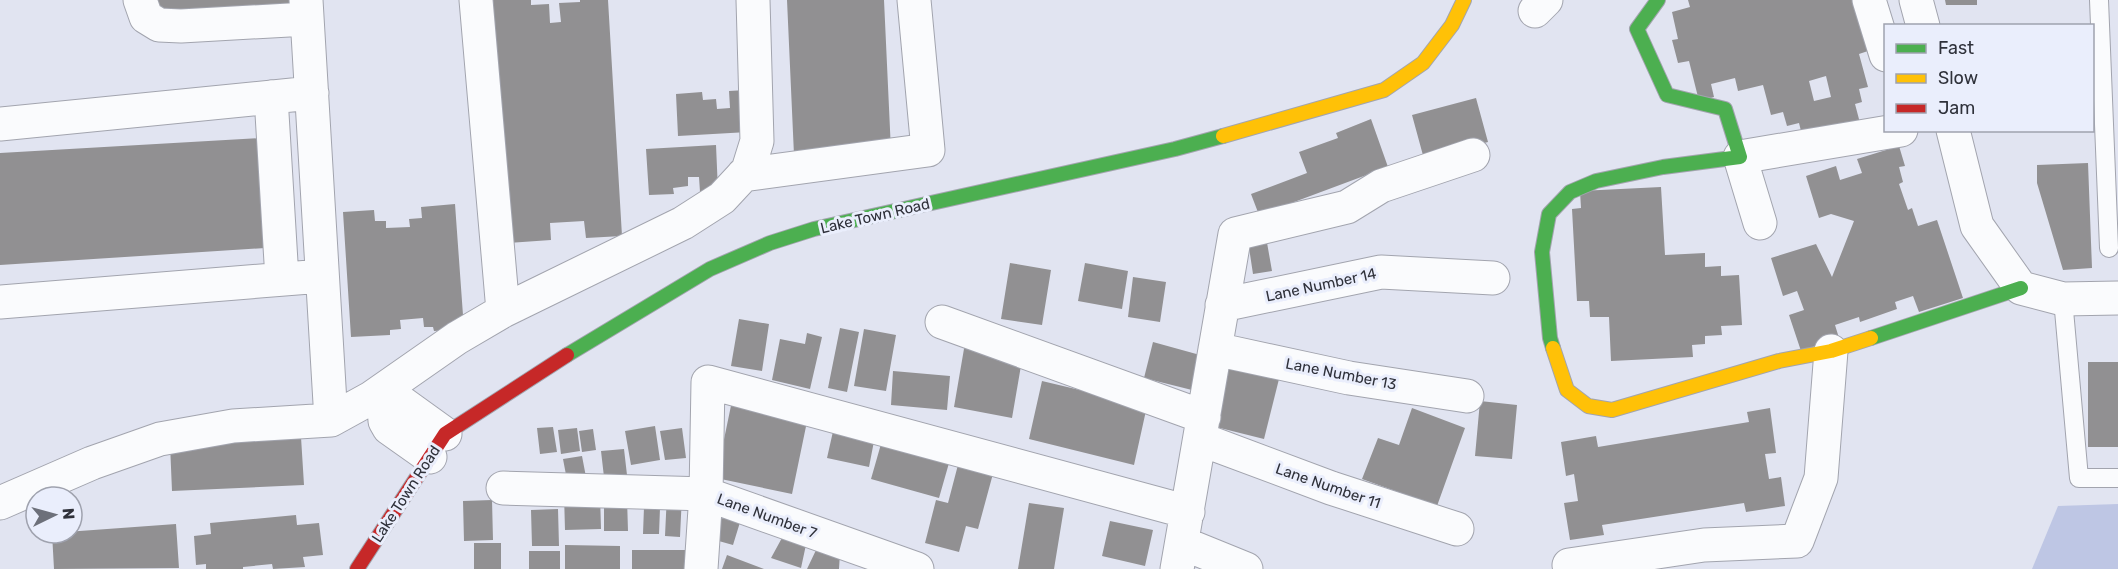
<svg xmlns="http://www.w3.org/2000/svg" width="2118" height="569" font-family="Rubik,sans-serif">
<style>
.green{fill:#bec6e4}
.building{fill:#919092;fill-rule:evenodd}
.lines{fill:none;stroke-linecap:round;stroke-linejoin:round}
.lane-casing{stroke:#a2a4ae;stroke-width:20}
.street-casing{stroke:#a2a4ae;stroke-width:35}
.fast-casing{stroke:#a2a4ae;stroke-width:16}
.slow-casing{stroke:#a2a4ae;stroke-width:16}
.jam-casing{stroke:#a2a4ae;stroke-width:16}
.lane{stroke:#fafbfd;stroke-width:18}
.street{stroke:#fafbfd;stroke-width:33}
.fast{stroke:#4caf50;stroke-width:14}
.slow{stroke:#ffc107;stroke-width:14}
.jam{stroke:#c62828;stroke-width:14}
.labels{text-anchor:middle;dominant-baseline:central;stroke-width:6;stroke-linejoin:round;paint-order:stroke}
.street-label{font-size:15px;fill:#2f313a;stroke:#eaeefc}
</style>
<rect width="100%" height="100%" fill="#e1e4f1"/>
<path class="green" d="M2118,504V569H2032L2058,506Z"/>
<path class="building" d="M154,0H296V10L155,20Z
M493,0H531V5L549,4L550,23L561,22L559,3L580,2V0H608L622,236L586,238L584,221L550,223L551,240L508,243Z
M787,0H884L891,151L794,155Z
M1688,0H1858L1871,50L1859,54L1868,87L1859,89L1862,102L1855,104L1860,123L1803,139L1799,123L1787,126L1783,112L1771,115L1763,85L1738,91L1735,78L1711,84L1714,97L1699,101L1689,61L1678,63L1672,40L1678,39L1672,12L1690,7ZM1826,76L1831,97L1814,101L1809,81Z
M1945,0H1977V5H1946Z
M746,90L748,132L678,136L676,94L702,92L703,100L716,99L717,109L730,108L729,91Z
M1476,98L1488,142L1424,159L1412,115Z
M1371,119L1388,167L1259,215L1251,194L1307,173L1299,152L1338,138L1336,133Z
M262,138L265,248L0,265V153Z
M716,145L718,191L700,192L699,177H688V186L673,188L674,194L649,195L646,149Z
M1899,146L1905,166L1899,167L1903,182L1899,184L1908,210L1912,208L1918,226L1937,220L1963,298L1919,312L1913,296L1895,302L1897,309L1860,322L1859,317L1835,325L1839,338L1801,351L1789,315L1804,310L1797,291L1783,296L1771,258L1816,244L1832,277L1854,221L1831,214L1819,218L1806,176L1836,166L1840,180L1862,173L1857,159Z
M2088,163L2092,268L2063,270L2037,183V165Z
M1661,187L1665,255L1705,253V267L1721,266V276L1739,275L1742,325L1721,326L1722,335L1705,336V344L1692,345L1693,357L1611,361L1609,317H1590L1589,301H1577L1572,209L1581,208L1580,191Z
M455,204L464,329L434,331L433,327H424L423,318L400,320L401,329L390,330V335L351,337L343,212L374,210L375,221H386V228L410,227L409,219L422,218L421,207Z
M1266,237L1272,271L1253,274L1248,241Z
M1010,263L1051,270L1042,325L1001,319Z
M1085,263L1128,271L1122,309L1078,301Z
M1133,277L1166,282L1160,322L1128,317Z
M739,319L769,324L762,371L731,366Z
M840,328L859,332L847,392L828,388Z
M864,329L896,335L886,391L854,386Z
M807,333L822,337L810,389L772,380L780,339L805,344Z
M1153,342L1200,355L1192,390L1144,378Z
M965,343L1023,354L1012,418L954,407Z
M1228,362L1280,375L1264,439L1212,426Z
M2088,362H2118V447H2088Z
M893,371L950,376L947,410L891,405Z
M1042,381L1147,406L1134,465L1029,439Z
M733,396L809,412L792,494L716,478Z
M1480,401L1517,405L1512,459L1475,456Z
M1412,408L1465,428L1437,506L1362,479L1378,438L1399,445Z
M1770,408L1776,453L1765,454L1769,479L1781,477L1785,506L1746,512L1744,503L1602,525L1604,535L1570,540L1564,503L1578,501L1574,474L1566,476L1561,442L1596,436L1598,447L1749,422L1747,412Z
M655,426L660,460L631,465L625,431Z
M553,427L557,452L540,454L537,428Z
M834,427L875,436L869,467L827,458Z
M577,428L580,451L561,454L558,430Z
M682,428L686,458L665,460L660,431Z
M593,429L596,450L582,452L579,431Z
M885,430L953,449L939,498L871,479Z
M301,437L304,485L172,491L170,444Z
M624,449L627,475L604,477L601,451Z
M582,456L586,477L567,480L563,459Z
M959,461L994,470L978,529L966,526L959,552L925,543L936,500L948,503Z
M564,494H600L601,529L565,530Z
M667,494L682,495L680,537L665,536Z
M604,498H627L628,531H604Z
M492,500L493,540L464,541L463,501Z
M1029,503L1064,508L1054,569H1018Z
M644,507L660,508L659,534H643Z
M558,509L559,546H532L531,510Z
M716,512L741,519L733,545L708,538Z
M296,515L297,525L319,523L323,555L303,557L305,567L273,569L272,564L243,567V569H206V564L196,565L194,536L211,534L210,523Z
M1110,521L1153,530L1145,566L1102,556Z
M176,524L179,568L54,569L52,533Z
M783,536L807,540L801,568L771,558Z
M474,543H501V569H474Z
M565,545L620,546V569H565Z
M817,548L840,553L839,569H807Z
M632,550H696V569H632Z
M529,551H560V569H529Z
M727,555L764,569H722Z"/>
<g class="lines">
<g class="lane-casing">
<path id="lane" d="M2099,0L2109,248
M2063,299L2079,478H2118"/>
</g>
<g class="street-casing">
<path id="street" d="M140,0L146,17L159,25L181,26L307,19
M306,0L331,420
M476,0L503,311
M1869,0L1886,55
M1916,0L1923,26
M1535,11L1546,0
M271,97L282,279
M0,124L312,93
M1953,130L1977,226L2021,288L2063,299L2118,298
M743,175L928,150L914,0
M1760,223L1740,157L1901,130
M0,302L322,276
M1222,305L1381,272L1493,278
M942,322L1204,417
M1215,349L1349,378L1467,396
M384,407L385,421L389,428L430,457
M384,407L396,402L402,403L445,434
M1200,439L1331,488L1457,529
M503,488L706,494L917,569
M0,503L92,463L160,439L233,426L331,420L371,398L457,338L503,311L683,223L722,198L748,170L757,141L753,0
M1182,543L1246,569
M1569,565L1704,545L1797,541L1821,478L1831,351
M701,569L706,494L708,382L1188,512
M1177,569L1235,234L1347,207L1381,186L1473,155"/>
</g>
<g class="fast-casing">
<path id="fast" d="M1871,338L2021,288
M1553,348L1550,338L1542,252L1549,214L1570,192L1596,181L1663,167L1740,157L1725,109L1667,95L1637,29L1658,0
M567,355L710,269L770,243L814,229L1175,149L1223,136"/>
</g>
<g class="slow-casing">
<path id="slow" d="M1223,136L1384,90L1423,63L1452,25L1464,0
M1553,348L1567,390L1588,406L1612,410L1779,361L1831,351L1871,338"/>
</g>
<g class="jam-casing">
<path id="jam" d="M357,569L445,434L567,355"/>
</g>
<use href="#lane" class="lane"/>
<use href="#street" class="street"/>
<use href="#fast" class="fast"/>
<use href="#slow" class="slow"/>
<use href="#jam" class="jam"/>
</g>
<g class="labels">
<g class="street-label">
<text transform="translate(875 216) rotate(-13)">Lake Town Road</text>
<text transform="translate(1321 285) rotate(-12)">Lane Number 14</text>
<text transform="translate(1341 374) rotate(11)">Lane Number 13</text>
<text transform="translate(1328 486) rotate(19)">Lane Number 11</text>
<text transform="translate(406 494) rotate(-57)">Lake Town Road</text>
<text transform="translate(767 516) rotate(20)">Lane Number 7</text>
</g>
</g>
<rect x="1884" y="24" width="210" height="108" fill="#eaeefc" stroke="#9fa2ae" stroke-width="1.5"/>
<rect x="1896" y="44" width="30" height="9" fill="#4caf50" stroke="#9fa2ae" stroke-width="1.5"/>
<text x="1938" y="54" font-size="18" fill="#2f313a">Fast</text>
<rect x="1896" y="74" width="30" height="9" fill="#ffc107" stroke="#9fa2ae" stroke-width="1.5"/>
<text x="1938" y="84" font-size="18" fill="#2f313a">Slow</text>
<rect x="1896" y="104" width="30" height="9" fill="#c62828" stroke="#9fa2ae" stroke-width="1.5"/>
<text x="1938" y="114" font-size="18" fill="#2f313a">Jam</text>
<g transform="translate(54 515) rotate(85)"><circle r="28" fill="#eaeefc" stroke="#9fa2ae" stroke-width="1.5"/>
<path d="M0-4.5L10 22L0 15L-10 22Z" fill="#6d707a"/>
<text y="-9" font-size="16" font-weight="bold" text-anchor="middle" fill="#2f313a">N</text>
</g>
</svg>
